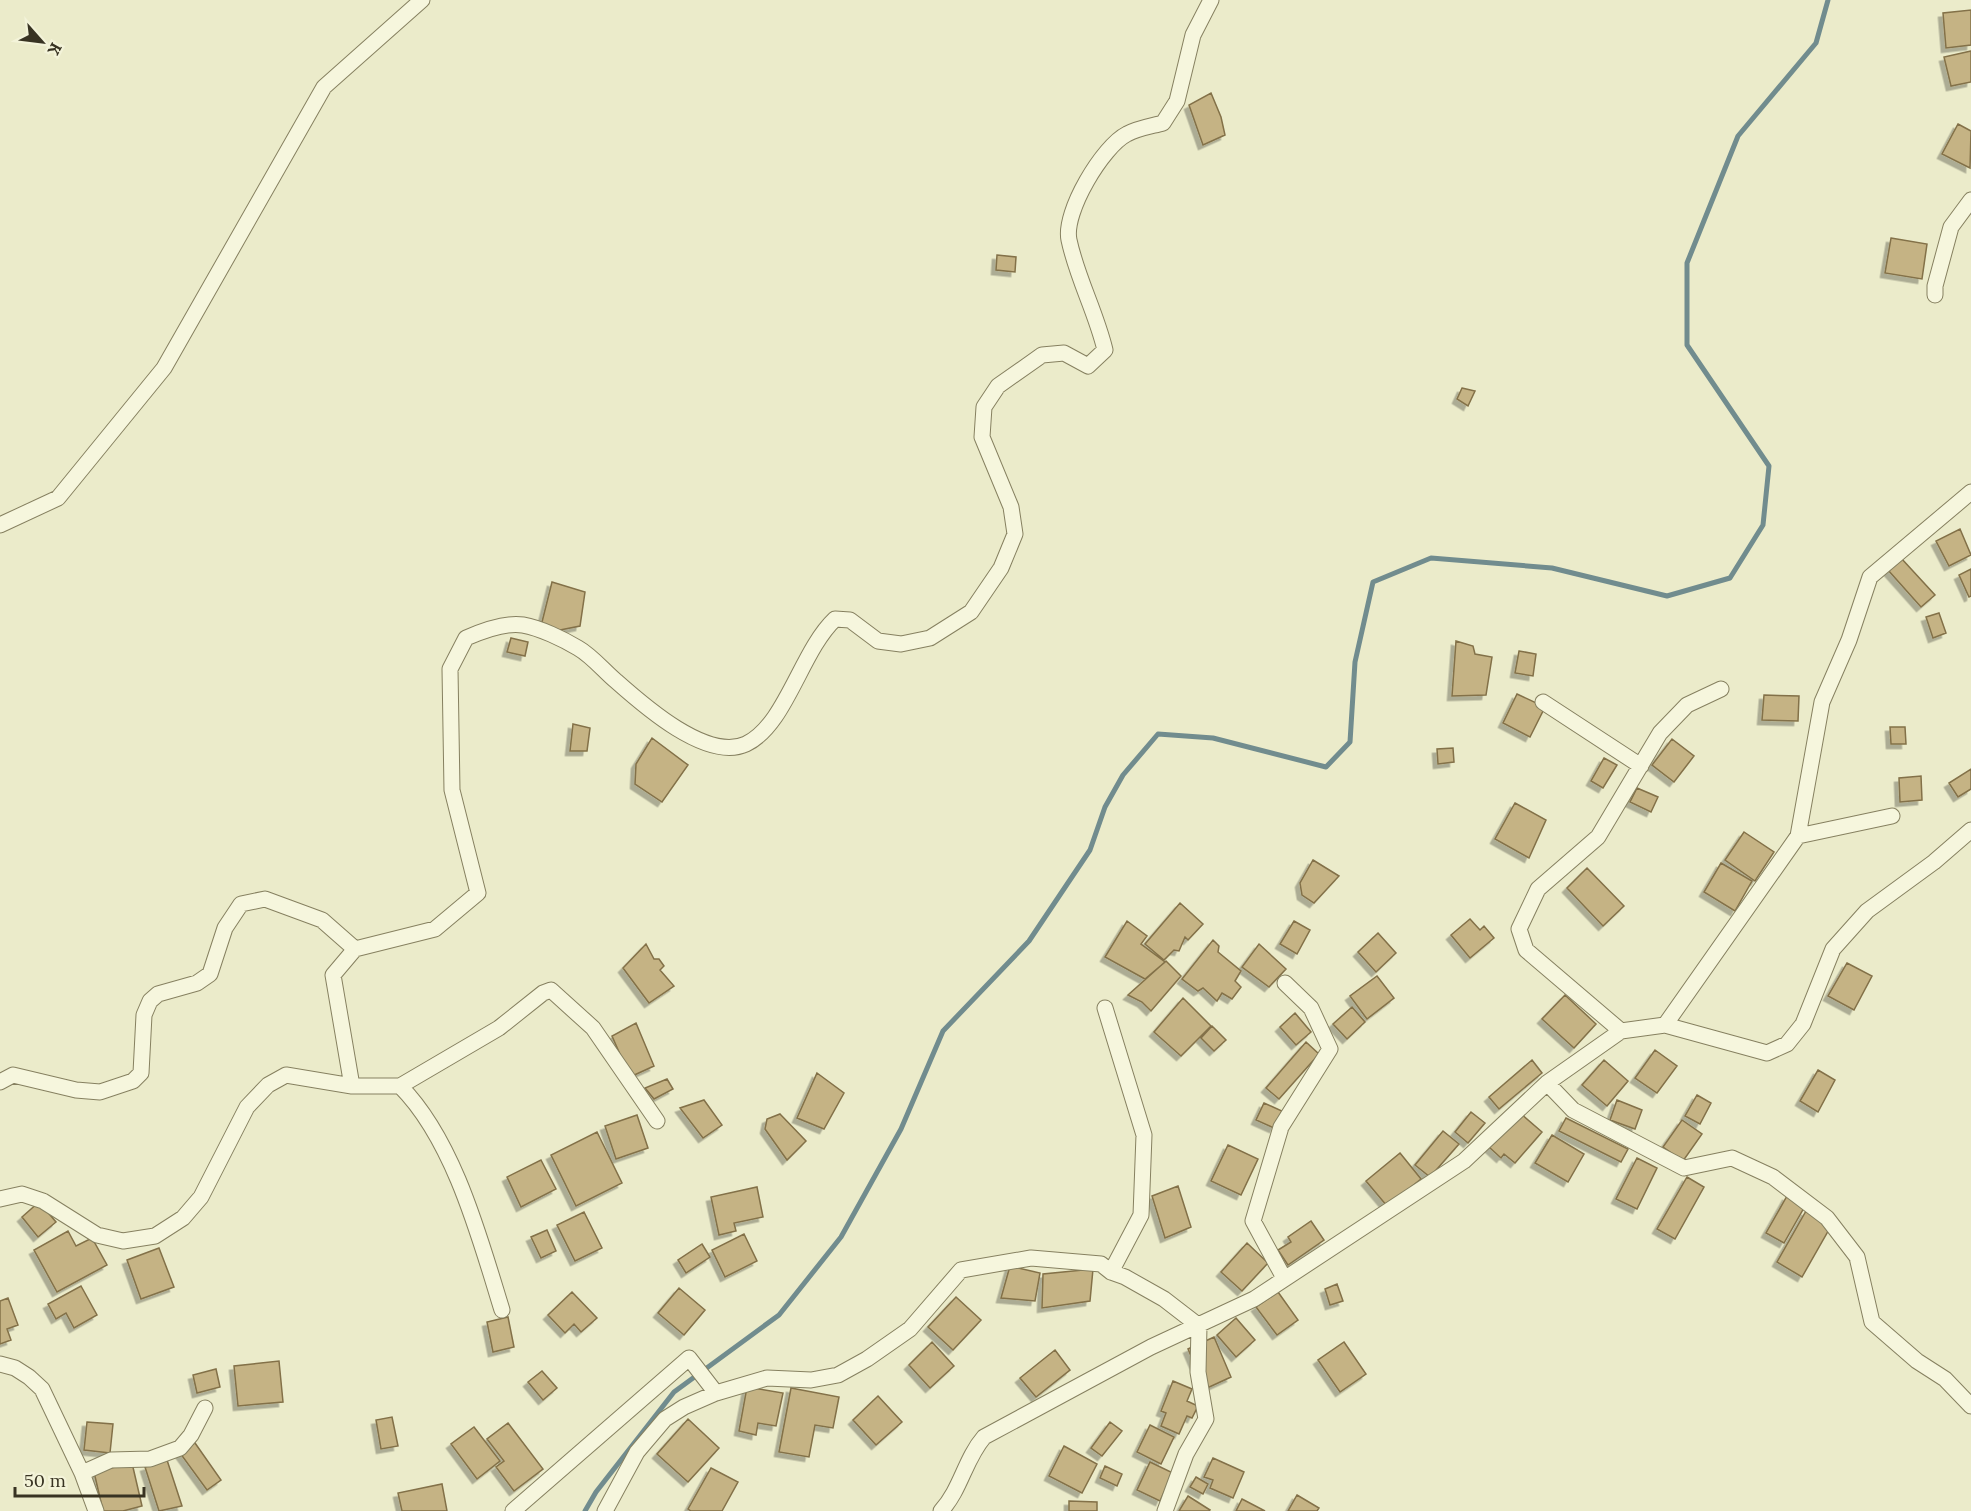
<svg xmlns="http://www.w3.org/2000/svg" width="1971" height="1511" font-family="Lora,serif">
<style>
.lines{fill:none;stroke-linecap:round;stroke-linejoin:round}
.stream{stroke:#718c8e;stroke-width:5}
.building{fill:#c5b384;stroke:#837148;stroke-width:1.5;filter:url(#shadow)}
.minor-casing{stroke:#868060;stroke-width:17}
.minor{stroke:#f6f6dd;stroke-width:15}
</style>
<defs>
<filter id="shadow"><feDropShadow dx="-4.5" dy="4.5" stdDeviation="0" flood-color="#0004"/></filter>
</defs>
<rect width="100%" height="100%" fill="#ebebca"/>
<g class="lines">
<path class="stream" d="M585,1511L596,1492L674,1392L779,1315L841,1237L901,1129L943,1031L1029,941L1090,850L1105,807L1123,775L1158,734L1213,738L1326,767L1350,742L1355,662L1373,582L1431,558L1552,568L1667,596L1730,578L1763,525L1769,466L1687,345V263L1738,136L1816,43L1828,0"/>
</g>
<path class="building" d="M1971,10V45L1946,48L1943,13Z
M1971,51V82L1951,86L1944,57Z
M1211,93L1221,117L1225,135L1203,145L1189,105Z
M1958,124L1971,131L1970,168L1942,154Z
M1891,238L1927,244L1922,279L1885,273Z
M997,255L1016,257L1015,272L996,270Z
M1462,388L1475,391L1468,406L1457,399Z
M1960,529L1971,555L1949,566L1936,541Z
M1901,558L1935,595L1921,607L1888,570Z
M1971,569V596L1969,597L1959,575Z
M552,582L585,592L580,626L555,631L541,626Z
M1939,613L1946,633L1933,638L1926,617Z
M511,638L528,642L525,656L507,652Z
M1456,641L1473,646L1475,654L1492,657L1486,695L1452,696Z
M1519,651L1536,654L1533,676L1515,673Z
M1517,694L1545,707L1530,737L1503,723Z
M1764,695L1799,696L1798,721L1762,720Z
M573,724L590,728L587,751H570Z
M1890,727H1905L1906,744H1891Z
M652,738L688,765L662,802L635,784L636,764Z
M1672,739L1694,756L1674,782L1652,765Z
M1453,748L1454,762L1438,764L1437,749Z
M1604,758L1617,765L1603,788L1591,781Z
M1971,769V789L1958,797L1949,783Z
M1921,776L1922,800L1900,802L1899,778Z
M1637,788L1658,797L1651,812L1630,802Z
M1515,803L1546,820L1529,858L1495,839Z
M1744,832L1774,852L1755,881L1725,860Z
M1313,860L1339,876L1314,903L1302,895L1300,883Z
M1721,863L1752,881L1735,911L1704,892Z
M1587,868L1624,906L1603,926L1567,888Z
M1180,903L1203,924L1188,940L1185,937L1179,951L1174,950L1164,960L1145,944Z
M1470,919L1480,930L1484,926L1494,938L1470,958L1451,935Z
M1127,921L1147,936L1141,944L1165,962L1145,979L1105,957Z
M1294,921L1310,930L1297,954L1280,944Z
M1378,933L1396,953L1376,972L1358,952Z
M1213,940L1219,946L1218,952L1241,971L1235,981L1241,987L1232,999L1222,993L1217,1001L1203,988L1198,991L1182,979Z
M646,944L654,959H659L664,966L660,970L674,986L649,1003L623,968Z
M1259,944L1286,969L1269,987L1242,967Z
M1166,961L1181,976L1151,1011L1142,1002L1128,995Z
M1847,963L1872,976L1854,1010L1828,996Z
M1377,976L1394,998L1367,1019L1350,996Z
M1565,995L1596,1024L1574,1048L1542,1019Z
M1183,998L1211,1026L1181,1056L1154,1032Z
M1352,1007L1365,1022L1347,1039L1333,1024Z
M1295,1013L1311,1032L1296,1045L1280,1027Z
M636,1023L654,1066L630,1077L612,1036Z
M1212,1026L1226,1040L1214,1051L1201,1038Z
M1306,1042L1319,1054L1279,1099L1266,1088Z
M1655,1050L1677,1066L1657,1093L1635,1078Z
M1532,1060L1542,1073L1499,1109L1489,1097Z
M1604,1060L1628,1081L1607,1106L1582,1085Z
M1818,1070L1835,1080L1818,1112L1800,1101Z
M817,1073L844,1093L824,1129L797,1118Z
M667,1079L673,1089L654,1099L645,1088Z
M1697,1095L1711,1103L1700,1124L1685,1116Z
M704,1100L722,1125L703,1138L680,1108Z
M1617,1100L1642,1110L1635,1129L1610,1120Z
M1264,1103L1282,1111L1274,1128L1256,1120Z
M1471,1112L1485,1123L1468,1143L1455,1132Z
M1520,1113L1542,1132L1515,1163L1504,1154L1501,1158L1489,1147Z
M780,1114L806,1141L787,1160L765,1129L767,1119Z
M637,1115L648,1148L616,1159L605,1126Z
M1566,1118L1628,1149L1621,1162L1559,1131Z
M1682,1120L1702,1134L1683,1161L1663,1147Z
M1443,1131L1459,1144L1430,1177L1415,1165Z
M597,1132L622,1183L576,1206L551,1155Z
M1552,1135L1584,1154L1568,1182L1535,1163Z
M1228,1145L1258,1159L1241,1195L1211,1181Z
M1400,1153L1421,1179L1387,1206L1366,1181Z
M1637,1158L1657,1168L1637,1209L1616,1199Z
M541,1160L556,1189L521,1207L507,1177Z
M1687,1177L1704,1187L1675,1239L1657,1229Z
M1178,1186L1191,1227L1165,1238L1152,1196Z
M757,1187L763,1217L734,1223L736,1231L719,1235L711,1197Z
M1787,1196L1805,1206L1784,1243L1766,1233Z
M39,1202L56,1222L38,1237L22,1217Z
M1806,1211L1831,1226L1802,1277L1777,1262Z
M584,1212L602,1248L575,1261L557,1225Z
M1311,1221L1324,1240L1288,1265L1278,1250L1291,1242L1288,1237Z
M547,1230L556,1251L541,1258L531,1237Z
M68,1231L76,1246L92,1238L107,1265L57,1292L34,1250Z
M744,1234L757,1261L725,1277L712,1250Z
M1247,1243L1268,1263L1242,1291L1221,1272Z
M702,1244L710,1257L686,1273L678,1260Z
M159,1248L174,1287L141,1299L127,1260Z
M1010,1266L1040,1273L1035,1301L1001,1298Z
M1093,1269L1090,1301L1042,1308L1043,1274Z
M1337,1284L1343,1301L1330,1305L1325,1289Z
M81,1286L97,1315L74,1328L66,1313L56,1319L48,1304Z
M679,1288L705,1310L684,1335L658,1313Z
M572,1292L597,1318L581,1332L574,1324L565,1333L548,1315Z
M1278,1292L1298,1320L1277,1335L1256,1307Z
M956,1297L981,1320L953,1350L928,1327Z
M8,1298L18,1325L7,1329L11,1340L0,1344V1301Z
M508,1317L514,1347L493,1352L487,1322Z
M1236,1318L1255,1340L1236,1357L1217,1335Z
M1214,1337L1231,1377L1205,1389L1188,1349Z
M932,1342L954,1366L930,1388L909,1365Z
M1344,1342L1366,1374L1340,1392L1318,1360Z
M1055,1350L1070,1370L1036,1397L1020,1378Z
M279,1361L283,1402L238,1406L234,1366Z
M216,1369L220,1387L197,1393L193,1375Z
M542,1371L557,1388L543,1400L528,1382Z
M1173,1381L1192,1389L1187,1401L1198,1406L1192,1418L1187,1416L1179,1434L1161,1426L1166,1413L1161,1411Z
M747,1387L783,1393L776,1426L758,1423L756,1435L739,1431Z
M791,1388L839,1397L833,1428L815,1425L809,1457L779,1452Z
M878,1396L902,1422L876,1445L853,1420Z
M392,1417L398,1446L381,1449L376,1420Z
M688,1419L719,1448L688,1482L657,1454Z
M87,1422L113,1424L110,1453L84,1450Z
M1110,1422L1122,1431L1102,1456L1091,1448Z
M508,1423L543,1469L514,1491L496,1467L504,1461L487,1439Z
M1150,1425L1174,1437L1161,1464L1137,1452Z
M474,1427L500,1461L477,1479L451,1444Z
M195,1443L221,1480L207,1490L180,1453Z
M1064,1446L1097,1464L1082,1493L1049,1476Z
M1213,1458L1244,1472L1233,1498L1210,1488L1213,1480L1204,1477Z
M167,1460L182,1506L159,1511L145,1467Z
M1150,1462L1173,1473L1160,1501L1137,1490Z
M132,1463L142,1506L123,1511H103L94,1472Z
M1105,1466L1122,1474L1117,1486L1100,1478Z
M711,1468L738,1482L722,1511H691L688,1509Z
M1196,1477L1208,1484L1203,1494L1190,1487Z
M442,1484L447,1511H402L398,1493Z
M1297,1495L1319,1508L1317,1511H1288Z
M1188,1496L1210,1510L1209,1511H1179Z
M1242,1499L1265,1511H1236Z
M1069,1501L1097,1502V1511H1069Z"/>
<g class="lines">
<g class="minor-casing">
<path id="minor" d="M1935,295V286L1951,227L1971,200
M0,525L58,498L164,368L324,87L422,0
M1543,702L1641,766
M1798,836L1892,816
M1105,1008L1144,1135L1141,1215L1111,1272
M1665,1025L1798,836L1822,702L1849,640L1870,577L1971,492
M1621,1031L1526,950L1519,929L1538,889L1598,837L1660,733L1687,705L1721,689
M0,1082L13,1075L76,1090L100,1092L133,1081L141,1073L144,1015L150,1001L158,994L197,983L210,974L225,928L241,904L265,899L322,920L355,949L435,929L478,893L452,790L450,669L466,638C482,631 505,622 523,625C540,628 563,639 578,648C592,656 604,671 616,681C643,705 707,762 746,744C786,725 801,651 835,619L850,620L878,641L901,644L930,638L971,612L1001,568L1015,534L1011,507L982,437L984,407L998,386L1042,355L1064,353L1088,366L1105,350C1096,312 1077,278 1069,240C1063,212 1103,146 1127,134C1138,128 1152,126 1163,123L1177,101L1193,35L1211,0
M1547,1083L1573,1110L1684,1168L1732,1158L1773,1177L1827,1218L1857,1257L1872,1322L1917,1361L1945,1379L1971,1406
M352,1086L333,975L355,949
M400,1086L499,1028L543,993L551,990L593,1028L657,1121
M0,1199L22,1194L43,1201L97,1235L123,1241L155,1236L183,1218L201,1197L247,1107L268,1085L286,1075L352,1086H400C454,1140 480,1239 502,1310
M1284,1278L1253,1221L1281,1127L1330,1049L1311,1008L1285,983
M0,1364L15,1368L29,1377L42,1389L82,1473L96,1511
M82,1473L111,1460L150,1459L180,1448L191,1435L205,1408
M513,1511L689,1358L716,1393
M605,1511L637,1452L665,1419L684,1407L716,1393L767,1378L811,1380L838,1375L867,1359L910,1329L961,1270L1031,1258L1101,1264L1111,1272L1125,1277L1164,1299L1199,1326
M941,1511C961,1489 965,1459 984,1437L1151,1347L1254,1299L1464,1161L1547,1083L1621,1031L1665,1025L1767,1053L1787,1044L1803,1024L1833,949L1867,911L1934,862L1971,830
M1165,1511L1186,1454L1206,1419L1198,1372L1199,1326"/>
</g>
<use href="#minor" class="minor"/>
</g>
<g transform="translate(42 42) rotate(118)" stroke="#f3f3d9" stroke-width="4.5" paint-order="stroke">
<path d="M0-4.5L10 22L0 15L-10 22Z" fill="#383322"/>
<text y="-9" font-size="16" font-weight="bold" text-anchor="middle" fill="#383322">K</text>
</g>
<path d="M15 1487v9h129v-9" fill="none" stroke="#383322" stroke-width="3"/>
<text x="24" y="1487" font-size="18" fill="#383322" stroke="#f3f3d9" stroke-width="4.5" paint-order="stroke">50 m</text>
</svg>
